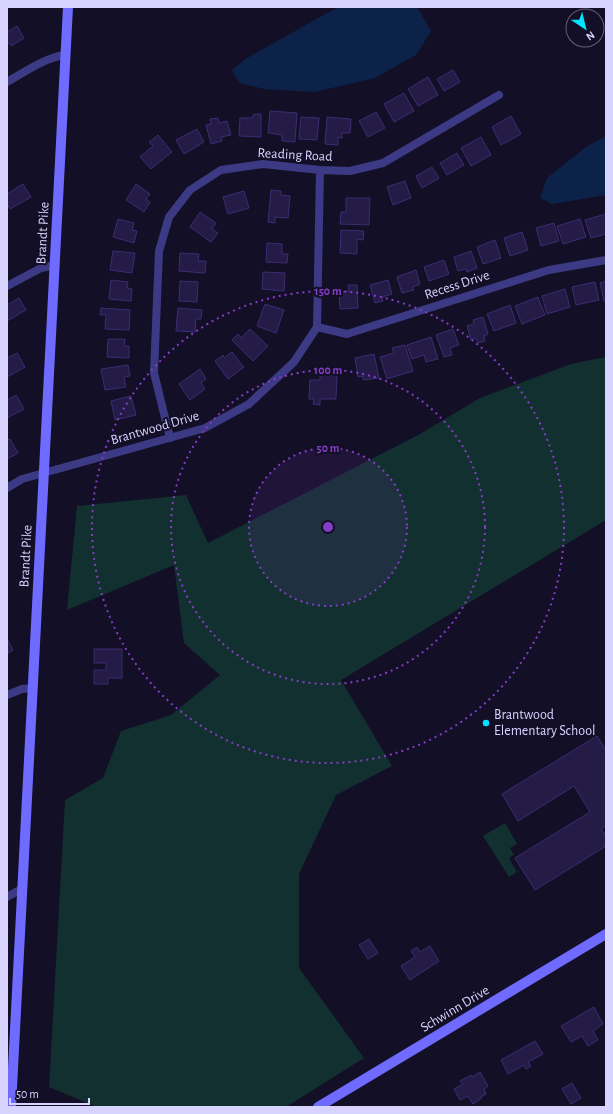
<svg xmlns="http://www.w3.org/2000/svg" width="613" height="1114" font-family="'Alegreya Sans',sans-serif">
<style>
.green{fill:#12302f}
.water{fill:#0c2248}
.building{fill:#241b47;stroke:#3b2d73}
.lines{fill:none;stroke-linecap:round;stroke-linejoin:round}
.street{stroke:#3d3a85;stroke-width:8}
.secondary{stroke:#6f6bff;stroke-width:10}
.ring{fill:none;stroke:#843dc5;stroke-width:2;stroke-dasharray:2 4}
.poi-dot{fill:#00e5ff;stroke:#130f26;stroke-width:1.5}
.labels{text-anchor:middle;dominant-baseline:central;stroke-width:4;stroke-linejoin:round;paint-order:stroke}
.street-label{font-size:14px;fill:#d9d4ff;stroke:#130f26}
.poi-label{font-size:14px;fill:#d9d4ff;stroke:#130f26;text-anchor:start}
.centre{fill:#843dc5;stroke:#130f26;stroke-width:2}
.ring-label{font-size:12px;text-anchor:middle;font-weight:bold;fill:#843dc5;stroke:#130f26;stroke-width:4;stroke-linejoin:round;paint-order:stroke}
</style>
<rect width="100%" height="100%" fill="#130f26"/>
<path class="green" d="M606,357V520L341,680L392,766L336,795L299,874V968L364,1058L286,1107H97L49,1087L65,800L103,778L121,731L171,715L220,675L184,643L174,565L67,610L77,506L186,495L208,543L420,434L480,398L571,364Z
M505,823L517,844L510,848L514,855L509,858L517,872L509,877L483,836Z"/>
<path class="water" d="M338,7H417L431,31L416,55L375,78L315,92L264,89L239,83L232,70L247,58Z
M606,136V195L552,204L540,198L547,178L586,147Z"/>
<path class="building" d="M17,26L24,38L11,46L9,43H7V32Z
M453,70L460,82L444,91L437,79Z
M428,77L438,95L418,106L408,89Z
M404,93L414,111L394,122L384,104Z
M270,111L297,113L295,142L282,141V135L268,133Z
M376,112L385,128L368,137L359,121Z
M254,114H261V137L239,136L240,118H252Z
M511,116L521,134L501,145L492,127Z
M301,117L319,118L317,140L299,139Z
M327,117L351,119L350,133H342V138L338,137V145L325,144Z
M218,118L219,123L227,121L231,135L221,137L222,141L211,144L206,125L211,124L210,119Z
M197,129L204,142L184,154L176,140Z
M158,135L172,152L151,169L140,157L153,146L149,142Z
M481,137L491,155L471,166L461,148Z
M457,153L464,165L447,175L440,163Z
M432,167L439,178L422,188L416,176Z
M405,181L411,198L393,205L387,187Z
M23,184L31,197L10,209L7,204V194Z
M136,184L150,194L146,199L150,202L144,212L126,200Z
M271,190L281,191V195L290,196L288,218L275,217V223L268,222Z
M244,191L249,208L228,214L223,197Z
M346,198H370L369,225L340,224L341,212H346Z
M200,212L216,223L212,229L218,233L211,242L190,227Z
M606,214V234L591,238L585,220Z
M118,219L134,223L132,230L137,231L134,243L113,237Z
M580,219L586,237L563,244L557,226Z
M554,223L559,241L541,246L536,228Z
M341,230L364,231L363,240L357,239V254L340,253Z
M522,232L528,250L510,256L504,238Z
M495,240L501,258L483,264L477,247Z
M267,243L282,244V254H288L287,263L266,262Z
M113,251L135,253L132,273L110,270Z
M471,251L477,268L467,272L466,269L458,271L454,257Z
M180,253L199,254L198,261H206L205,273L179,271Z
M444,260L449,274L429,281L424,267Z
M416,270L420,284L413,287L414,290L402,293L397,277Z
M263,272L285,273L284,291L262,289Z
M111,280L128,282L127,288L132,289L131,301L109,299Z
M388,280L392,294L382,297L383,301L375,303L370,285Z
M180,281L198,282L197,302L179,301Z
M606,281V301H604L600,283Z
M595,282L599,300L576,305L572,287Z
M348,285H357L358,308L340,309L339,292L349,291Z
M565,289L570,307L547,314L542,296Z
M538,297L545,315L522,324L515,306Z
M19,298L26,310L7,321V305Z
M265,304L284,310L276,333L257,326Z
M510,305L516,323L494,331L487,314Z
M101,308L130,310L129,330L105,329L106,315H100Z
M178,308L202,310L201,319H196L195,332L176,331Z
M483,317L488,334L484,336L485,341L478,343L476,338L471,340L467,326L474,324L473,320Z
M250,329L268,346L253,361L232,340L238,334L241,338Z
M453,329L459,345L450,348L452,355L444,357L436,335Z
M431,337L438,359L426,362L424,355L412,359L407,345Z
M108,339H125L124,346H129V358L107,357Z
M405,345L413,371L387,379L380,357L394,353L392,348Z
M232,352L244,367L228,379L215,361L223,355L224,358Z
M17,353L25,367L7,377V358Z
M374,354L379,378L363,380V376L358,377L355,358Z
M128,365L130,376L124,377L126,387L105,390L101,369Z
M200,369L206,379L201,383L205,389L190,400L179,384Z
M320,373H337L336,399H320V405L313,404L314,399H309L310,380H320Z
M16,395L24,409L7,418V400Z
M131,396L136,415L115,420L111,401Z
M10,439L18,453L7,459V440Z
M7,639L13,650L7,654Z
M94,649H122V678H108V684H94V670H106V663H94Z
M597,736L606,750V826L601,829L606,836V846L535,890L515,858L590,812L574,786L518,821L502,794Z
M369,939L378,953L368,959L359,945Z
M430,946L439,961L410,980L401,966L415,957L411,951L417,947L420,952Z
M594,1007L603,1024L593,1031L598,1040L588,1046L582,1036L571,1042L561,1026Z
M535,1041L543,1054L528,1062L531,1066L526,1069L524,1065L508,1074L501,1060Z
M480,1072L488,1086L484,1089L486,1094L481,1097L482,1098L473,1104L468,1096L460,1100L454,1089L463,1084L460,1081L471,1075L472,1077Z
M572,1083L581,1098L571,1104L562,1089Z"/>
<g class="lines">
<path class="street" d="M7,82C25,72 44,58 65,55
M7,286L41,268L55,265
M317,327L347,334L549,270L606,260
M170,438L154,373L159,251L169,217L190,190L221,170L263,164L320,170L350,171L383,163L499,95
M7,488L22,479L205,428L249,404L294,362L317,327L320,170
M7,695L22,689L33,688
M7,897L23,888"/>
<path class="secondary" d="M11,1107L68,7
M318,1107L606,934"/>
</g>
<circle cx="328" cy="527" r="79" fill="#843dc5" fill-opacity=".12"/>
<g class="ring">
<circle cx="328" cy="527" r="79"/>
<circle cx="328" cy="527" r="157"/>
<circle cx="328" cy="527" r="236"/>
</g>
<circle class="poi-dot" cx="486" cy="723" r="4"/>
<g class="labels">
<g class="street-label">
<text transform="translate(295 155) rotate(3)">Reading Road</text>
<text transform="translate(43 233) rotate(-87)">Brandt Pike</text>
<text transform="translate(457 285) rotate(-18)">Recess Drive</text>
<text transform="translate(155 428) rotate(-16)">Brantwood Drive</text>
<text transform="translate(26 556) rotate(-87)">Brandt Pike</text>
<text transform="translate(455 1009) rotate(-31)">Schwinn Drive</text>
</g>
<g class="poi-label">
<text x="494" y="715">Brantwood<tspan x="494" dy="16">Elementary School</tspan></text>
</g>
</g>
<circle cx="328" cy="527" r="6" class="centre"/>
<g class="ring-label">
<text x="328" y="295">150 m</text>
<text x="328" y="374">100 m</text>
<text x="328" y="452">50 m</text>
</g>
<rect width="613" height="1114" fill="none" stroke="#d9d4ff" stroke-width="16"/>
<g transform="translate(585 28) rotate(145)"><circle r="19" fill="#130f26" stroke="#625e7d"/>
<path d="M0-3L7 15L0 10L-7 15Z" fill="#00e5ff"/>
<text y="-6" font-size="11" font-weight="bold" text-anchor="middle" fill="#d9d4ff">N</text>
</g>
<path d="M10 1098v6h79v-6" fill="none" stroke="#d9d4ff" stroke-width="2"/>
<text x="16" y="1098" font-size="12" fill="#d9d4ff" stroke="#130f26" stroke-width="3" paint-order="stroke">50 m</text>
</svg>
